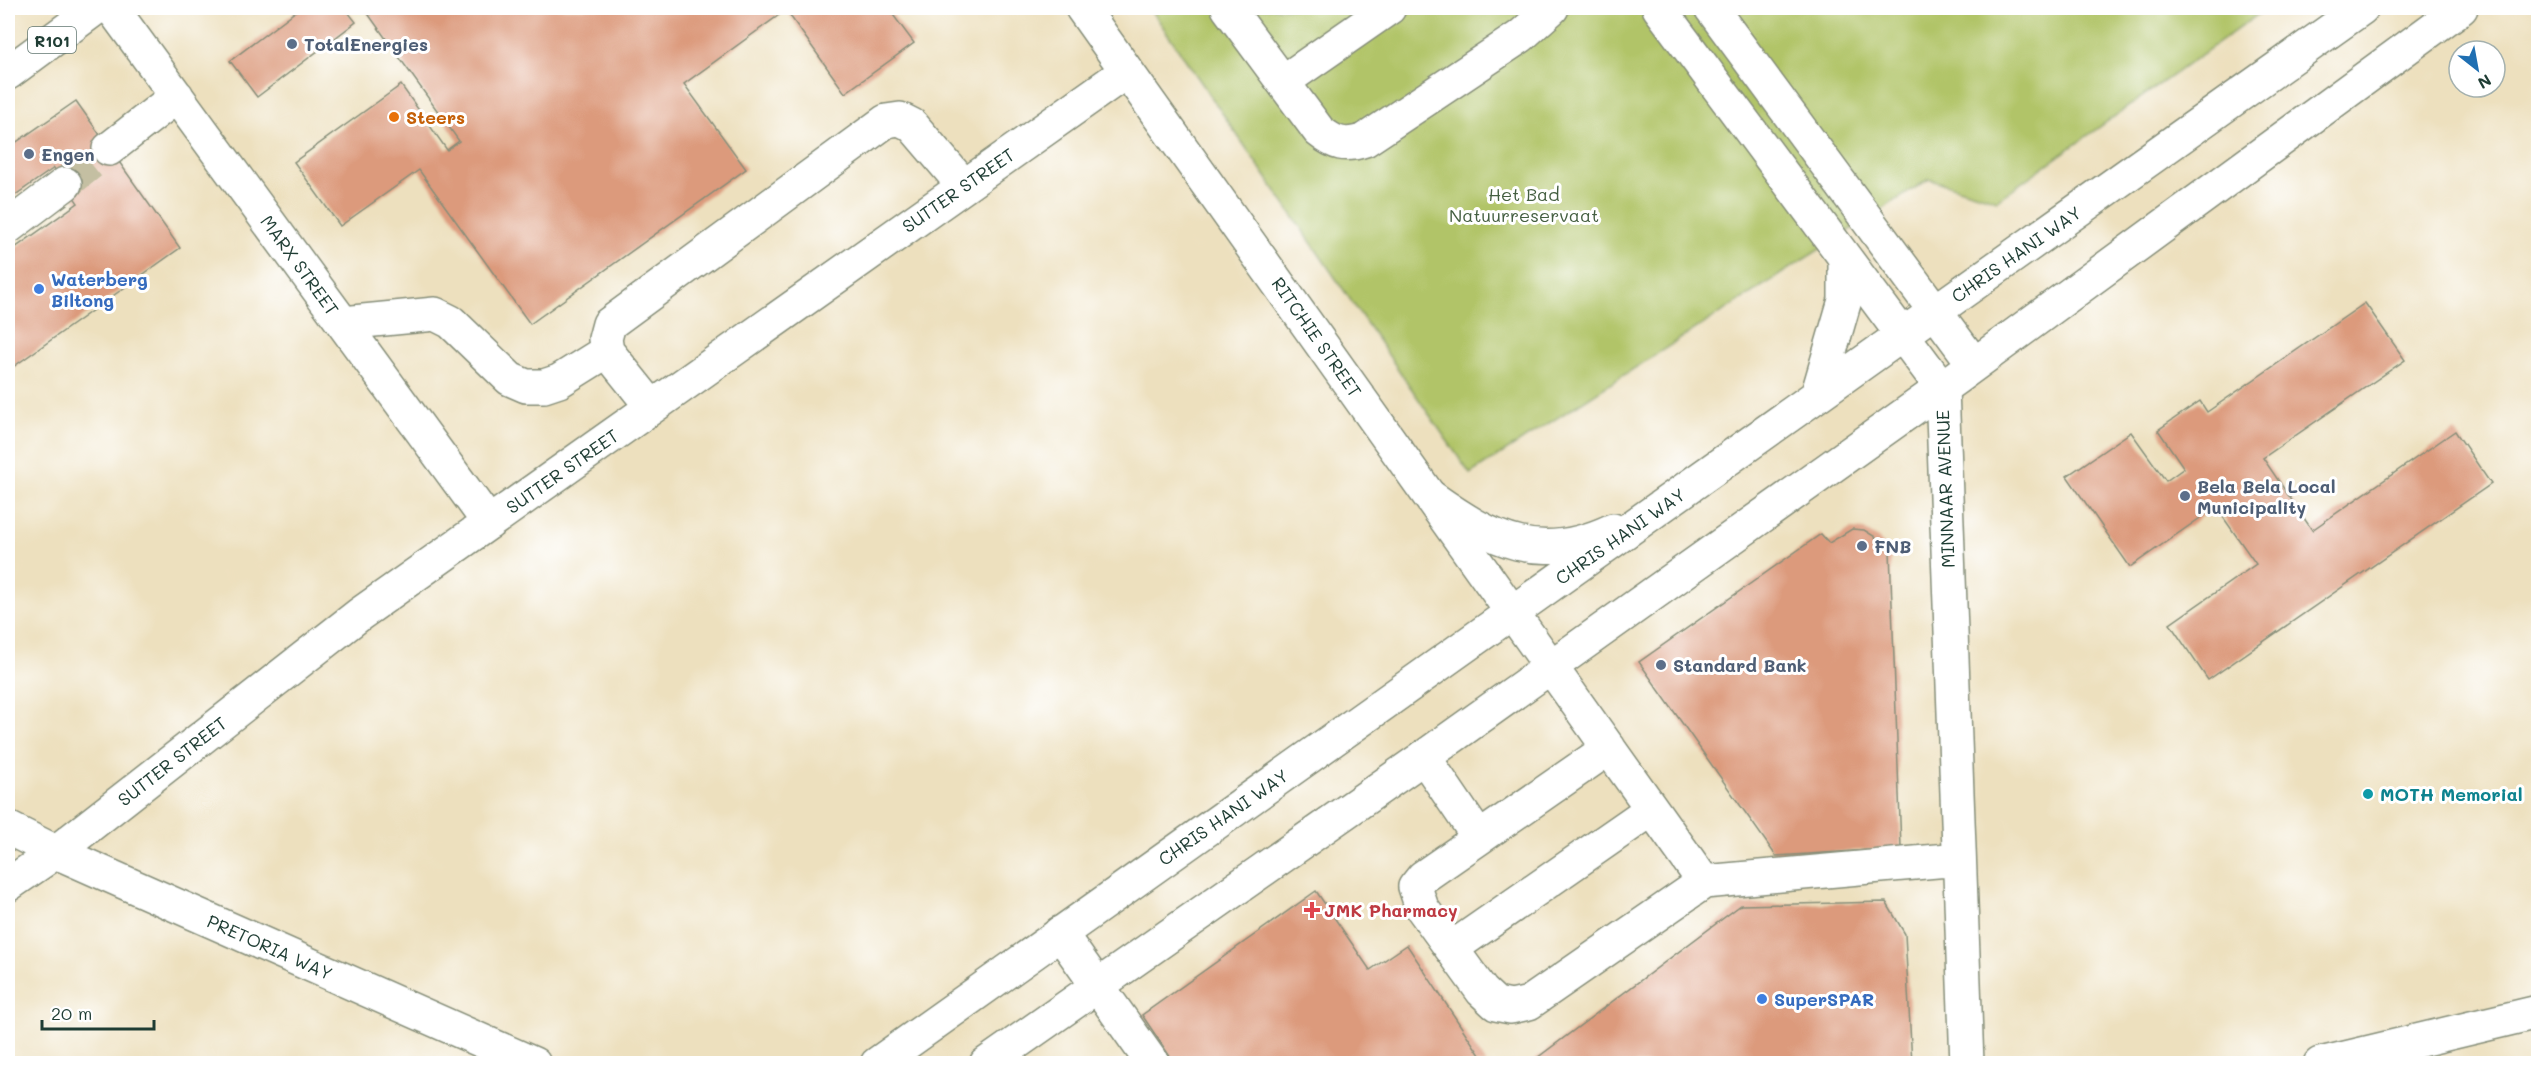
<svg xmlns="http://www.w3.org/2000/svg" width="2546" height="1071" font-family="Mali,sans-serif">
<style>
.green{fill:#b1c467;stroke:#68804e;stroke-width:1.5}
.building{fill:#dc9a7b}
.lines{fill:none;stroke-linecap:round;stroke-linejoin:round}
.minor-tunnel{stroke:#c4bfa2;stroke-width:33;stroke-dasharray:33 16;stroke-linecap:butt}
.minor-casing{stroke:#868e79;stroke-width:36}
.major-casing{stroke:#868e79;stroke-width:36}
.minor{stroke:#fff;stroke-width:33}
.major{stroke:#fff;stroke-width:33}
.service-dot{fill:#5c6f8a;stroke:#fff;stroke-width:2}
.food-dot{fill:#e8710a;stroke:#fff;stroke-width:2}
.shop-dot{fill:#3f7fe0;stroke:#fff;stroke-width:2}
.culture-dot{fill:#0f9aa8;stroke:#fff;stroke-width:2}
.health-dot{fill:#e0444e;stroke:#fff;stroke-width:2}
.labels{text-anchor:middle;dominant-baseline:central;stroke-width:6;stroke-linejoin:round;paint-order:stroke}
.shield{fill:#fff;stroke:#627771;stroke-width:1.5}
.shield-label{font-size:16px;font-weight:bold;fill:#1f3d34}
.service-label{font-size:18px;font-weight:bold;fill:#4e5e75;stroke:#fff;text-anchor:start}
.food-label{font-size:18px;font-weight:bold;fill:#c56008;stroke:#fff;text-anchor:start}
.street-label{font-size:18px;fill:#1f3d34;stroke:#fff}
.park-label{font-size:18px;fill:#445f41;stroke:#fff}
.shop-label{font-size:18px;font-weight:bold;fill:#366cbe;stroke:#fff;text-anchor:start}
.culture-label{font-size:18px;font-weight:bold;fill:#0d838f;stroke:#fff;text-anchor:start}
.health-label{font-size:18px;font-weight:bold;fill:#be3a42;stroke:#fff;text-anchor:start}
</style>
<rect width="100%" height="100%" fill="#fff"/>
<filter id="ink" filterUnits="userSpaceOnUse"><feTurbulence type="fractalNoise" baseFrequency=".0167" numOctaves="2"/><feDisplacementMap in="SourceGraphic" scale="12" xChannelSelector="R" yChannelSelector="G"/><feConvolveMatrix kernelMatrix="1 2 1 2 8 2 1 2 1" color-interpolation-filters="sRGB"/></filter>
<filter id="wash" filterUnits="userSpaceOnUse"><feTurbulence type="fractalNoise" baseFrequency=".008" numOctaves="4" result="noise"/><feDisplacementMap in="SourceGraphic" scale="24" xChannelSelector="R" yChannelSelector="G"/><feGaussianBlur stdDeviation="1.35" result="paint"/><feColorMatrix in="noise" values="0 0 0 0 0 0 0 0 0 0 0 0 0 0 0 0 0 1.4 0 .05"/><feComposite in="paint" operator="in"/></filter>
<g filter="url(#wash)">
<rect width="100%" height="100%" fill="#ede0be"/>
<path class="green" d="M1150,8H2267L1997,200L1929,179L1470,474Z"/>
<g id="blocks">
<path class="building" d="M300,8H345L356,22L257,97L230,61Z
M364,8H888L914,43L845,93L786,10L684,84L746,169L530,324L419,170L340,226L294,162L401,85L447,150L459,141Z
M76,101L180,248L13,367L8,360V253L78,203L54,168L8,200V148Z
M2365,303L2405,360L2263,458L2312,530L2455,431L2491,484L2208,680L2170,624L2256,564L2216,507L2130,567L2067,476L2131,432L2166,481L2184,468L2158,430L2200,401L2207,412Z
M1852,529L1864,530L1877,538L1890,551L1901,848L1776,856L1639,662L1821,534L1829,543Z
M1316,891L1370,970L1407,945L1486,1064H1175L1142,1015Z
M1886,902L1905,934L1912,1064H1529L1741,905Z"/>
</g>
</g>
<g filter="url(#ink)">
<use href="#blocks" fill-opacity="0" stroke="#868e79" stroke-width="1.5"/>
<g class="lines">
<path class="minor-tunnel" d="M65,184L109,149"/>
<g class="minor-casing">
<path id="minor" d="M112,8L489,523
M1082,8L1704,882
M1228,8L1319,131C1335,144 1345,147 1365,140L1521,36L1552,8
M1659,8L1942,388L1967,1064
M1711,8L1974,364
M1284,81L1389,8
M109,149L177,96
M8,227L65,184
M343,323L435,314L451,322L510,379L526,386H544L559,381L607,351
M652,407L607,351L605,339L609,324L886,121L900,119L912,125L964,186
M1609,748L1423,877L1415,887L1422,908L1482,991L1496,1004L1511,1007L1529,1003L1704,882L1959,859
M1424,757L1479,838
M8,828L56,852L534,1064
M8,885L56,852L360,614L1127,71
M1060,933L1153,1064
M1452,948L1652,809
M2320,1064L2538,1012"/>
</g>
<g class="major-casing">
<path id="major" d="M8,73L96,8
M1818,393L1845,300V260
M1431,497C1493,541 1539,565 1613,530
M877,1064L2362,8
M986,1064L1424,757L1956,378L2461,8"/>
</g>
<use href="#minor" class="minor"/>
<use href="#major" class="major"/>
</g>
</g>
<g class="service-dot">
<circle cx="292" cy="44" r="6"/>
<circle cx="29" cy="154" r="6"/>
<circle cx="2185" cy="496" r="6"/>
<circle cx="1862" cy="546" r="6"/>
<circle cx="1661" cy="665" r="6"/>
</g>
<circle class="food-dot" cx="394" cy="117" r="6"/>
<g class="shop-dot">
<circle cx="39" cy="289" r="6"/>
<circle cx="1762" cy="999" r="6"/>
</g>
<circle class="culture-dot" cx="2368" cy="794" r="6"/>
<path class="health-dot" d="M1309 901h6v6h6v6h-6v6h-6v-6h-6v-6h6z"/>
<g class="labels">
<rect class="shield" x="28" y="27" width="48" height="26" rx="4.5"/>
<g class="shield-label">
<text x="52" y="40">R101</text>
</g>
<g class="service-label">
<text x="304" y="44">TotalEnergies</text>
<text x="41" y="154">Engen</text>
<text x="2197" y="486">Bela Bela Local<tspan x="2197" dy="21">Municipality</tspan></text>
<text x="1874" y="546">FNB</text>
<text x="1673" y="665">Standard Bank</text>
</g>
<g class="food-label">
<text x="406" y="117">Steers</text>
</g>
<g class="street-label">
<text transform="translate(958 190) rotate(-35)">SUTTER STREET</text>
<text transform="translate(2016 254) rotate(-35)">CHRIS HANI WAY</text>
<text transform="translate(300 265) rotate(54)">MARX STREET</text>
<text transform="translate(1317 337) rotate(55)">RITCHIE STREET</text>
<text transform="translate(562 471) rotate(-35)">SUTTER STREET</text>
<text transform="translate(1945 489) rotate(-92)">MINNAAR AVENUE</text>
<text transform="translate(1620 536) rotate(-35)">CHRIS HANI WAY</text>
<text transform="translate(172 761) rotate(-38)">SUTTER STREET</text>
<text transform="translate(1223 817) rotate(-35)">CHRIS HANI WAY</text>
<text transform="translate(270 947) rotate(24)">PRETORIA WAY</text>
</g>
<g class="park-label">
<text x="1524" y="194">Het Bad<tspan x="1524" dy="21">Natuurreservaat</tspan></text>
</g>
<g class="shop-label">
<text x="51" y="279">Waterberg<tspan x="51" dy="21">Biltong</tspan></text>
<text x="1774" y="999">SuperSPAR</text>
</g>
<g class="culture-label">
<text x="2380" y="794">MOTH Memorial</text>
</g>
<g class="health-label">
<text x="1324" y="910">JMK Pharmacy</text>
</g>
</g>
<rect width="2546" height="1071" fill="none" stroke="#fff" stroke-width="30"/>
<g transform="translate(2477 69) rotate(149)"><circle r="28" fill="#ffffff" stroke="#a5b1ae" stroke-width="1.5"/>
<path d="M0-4.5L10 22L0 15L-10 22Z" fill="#1f6fb2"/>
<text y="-9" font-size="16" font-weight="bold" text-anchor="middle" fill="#1f3d34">N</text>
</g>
<path d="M42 1020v9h112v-9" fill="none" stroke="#1f3d34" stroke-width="3"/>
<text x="51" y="1020" font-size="18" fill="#1f3d34" stroke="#ffffff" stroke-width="4.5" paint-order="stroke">20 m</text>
</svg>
